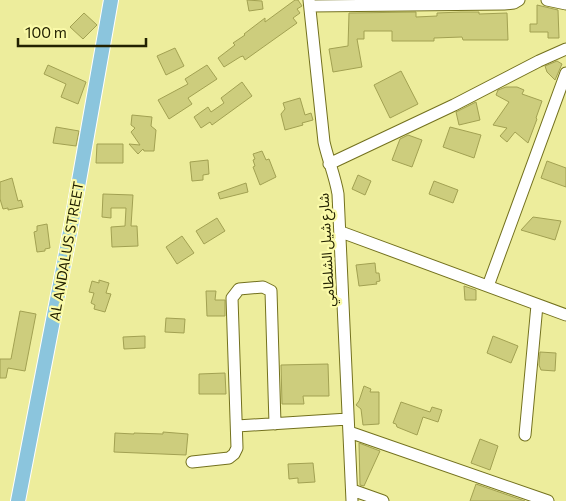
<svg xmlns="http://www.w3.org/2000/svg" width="566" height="501" font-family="Commissioner,'Noto Sans Arabic',sans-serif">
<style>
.building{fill:#cdcd7d;stroke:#a2a152}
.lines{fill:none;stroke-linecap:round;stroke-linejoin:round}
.minor-casing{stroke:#73711e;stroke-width:13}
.major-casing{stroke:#fff;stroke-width:16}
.minor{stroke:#fff;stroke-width:11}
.major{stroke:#8bc5dd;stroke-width:14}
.labels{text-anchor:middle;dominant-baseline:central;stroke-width:4.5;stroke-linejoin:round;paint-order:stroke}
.street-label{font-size:14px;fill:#222101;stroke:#fafaa9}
</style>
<rect width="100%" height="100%" fill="#eded9c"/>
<path class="building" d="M247,0L262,1L263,9L249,11Z
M295,0H298L302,6L297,9L300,13L293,18L297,23L245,60L243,56L240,57L224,67L218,58L235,45L233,43L245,35L244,34L265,18V22Z
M537,5L558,10L559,38H548V32H530V24H537Z
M416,12V17L437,16V13L461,12H479V14L507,13L508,40H463L462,37L434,38V41H392V31H364V39H357L362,67L333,72L329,49L348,46L349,13Z
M84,13L97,25L83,39L70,27Z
M175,48L184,66L166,75L157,56Z
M557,61L562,64L555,80L547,72L545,66Z
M48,65L86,82L78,104L61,97L66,84L44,74Z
M207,65L217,79L188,98L192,104L169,119L158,100L188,84L185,79Z
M401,71L418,104L390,118L374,85Z
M242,82L252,96L212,125L210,122L201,128L194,117L208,107L211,112L224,103L221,98Z
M506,87H517L524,90L522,94L542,101L536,118L537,119L528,143L515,132L507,142L500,136L507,128L493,125L509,102L496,95L498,90Z
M300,98L305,115L311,113L313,120L302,123L303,125L285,130L281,114L285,109L283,103Z
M476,102L480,120L459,125L456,112Z
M132,115L152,117L151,126L156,130L154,151H144L143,149L138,154L129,144L140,145L131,132L135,128L131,125Z
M56,127L79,131L76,146L53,143Z
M450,127L481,135L474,158L443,147Z
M408,135L422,140L412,167L392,160L400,139Z
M97,144H123V163H96Z
M262,151L266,160L269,159L276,177L260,185L253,167L255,166L253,160L255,159L253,154Z
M208,160L209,174L203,175V180L192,181L190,162Z
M547,161L566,168V187L541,178Z
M358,175L371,181L365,195L352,189Z
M12,178L18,201L21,200L23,207L8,210V208L3,209L0,199V182Z
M434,181L458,190L453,203L429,194Z
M246,183L248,192L220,199L218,193Z
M103,194L133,195L131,226H137L138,246L112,247L111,227L125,226L126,208H111V218L102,217Z
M533,217L561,221L555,240L521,230Z
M217,218L225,231L204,244L196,231Z
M47,224L50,248L45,249V251L37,252L34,232L37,231V226Z
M182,236L194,253L177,264L166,247Z
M375,263L376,273H379L380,281L376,282L377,284L359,286L356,265Z
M99,280L109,283L106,293L111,294L105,312L94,309L95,305L91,303L94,293L89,292L92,281L99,283Z
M464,286L476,290V300H465Z
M206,291H216L215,300H225V316H207Z
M20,311L36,314L25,371L8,368L6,378H0V359H11Z
M166,318L185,319L184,333L165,332Z
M145,336V348L124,349L123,337Z
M493,336L518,346L511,363L487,353Z
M540,352L556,353L555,371L541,370L539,365Z
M328,364L329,396H303L304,404H282L281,365Z
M225,373L226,394H199V374Z
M364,386L371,389L370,392H379V424L363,425L361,409L356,405L359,401Z
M401,402L430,412L432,407L442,410L438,422L423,417L417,435L397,427L396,424L393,423Z
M163,432L188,434L186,455L114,452L115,433L134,434V433L163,434Z
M480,439L498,446L490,470L471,463Z
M359,443L380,451L364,486L360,485Z
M313,463L315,482L298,483V478L289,479L288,464Z
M476,484L525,501H470Z"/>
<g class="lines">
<g class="minor-casing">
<path id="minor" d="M309,0L324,142C328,160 335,176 338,194L352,501
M547,0L566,4
M310,6L504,4L514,3L519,0
M329,164L454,105L539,61L566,49
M341,232L566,315
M488,286L566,73
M237,426L348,419
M349,432L548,501
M525,435L537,305
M192,462L229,458L234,454L237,448L232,298L239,289L263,287L271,291L275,424
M352,490L383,501"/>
</g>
<g class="major-casing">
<path id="major" d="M18,501L68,243L111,0"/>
</g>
<use href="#minor" class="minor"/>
<use href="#major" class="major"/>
</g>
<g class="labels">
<g class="street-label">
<text transform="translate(326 250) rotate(-93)">شارع شيل الشلطامي</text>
<text transform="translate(66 251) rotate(-80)">AL ANDALUS STREET</text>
</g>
</g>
<path d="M18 38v8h128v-8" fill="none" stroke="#222101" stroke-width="2.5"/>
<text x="25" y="38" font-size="15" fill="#222101" stroke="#fafaa9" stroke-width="4" paint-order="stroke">100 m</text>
</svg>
